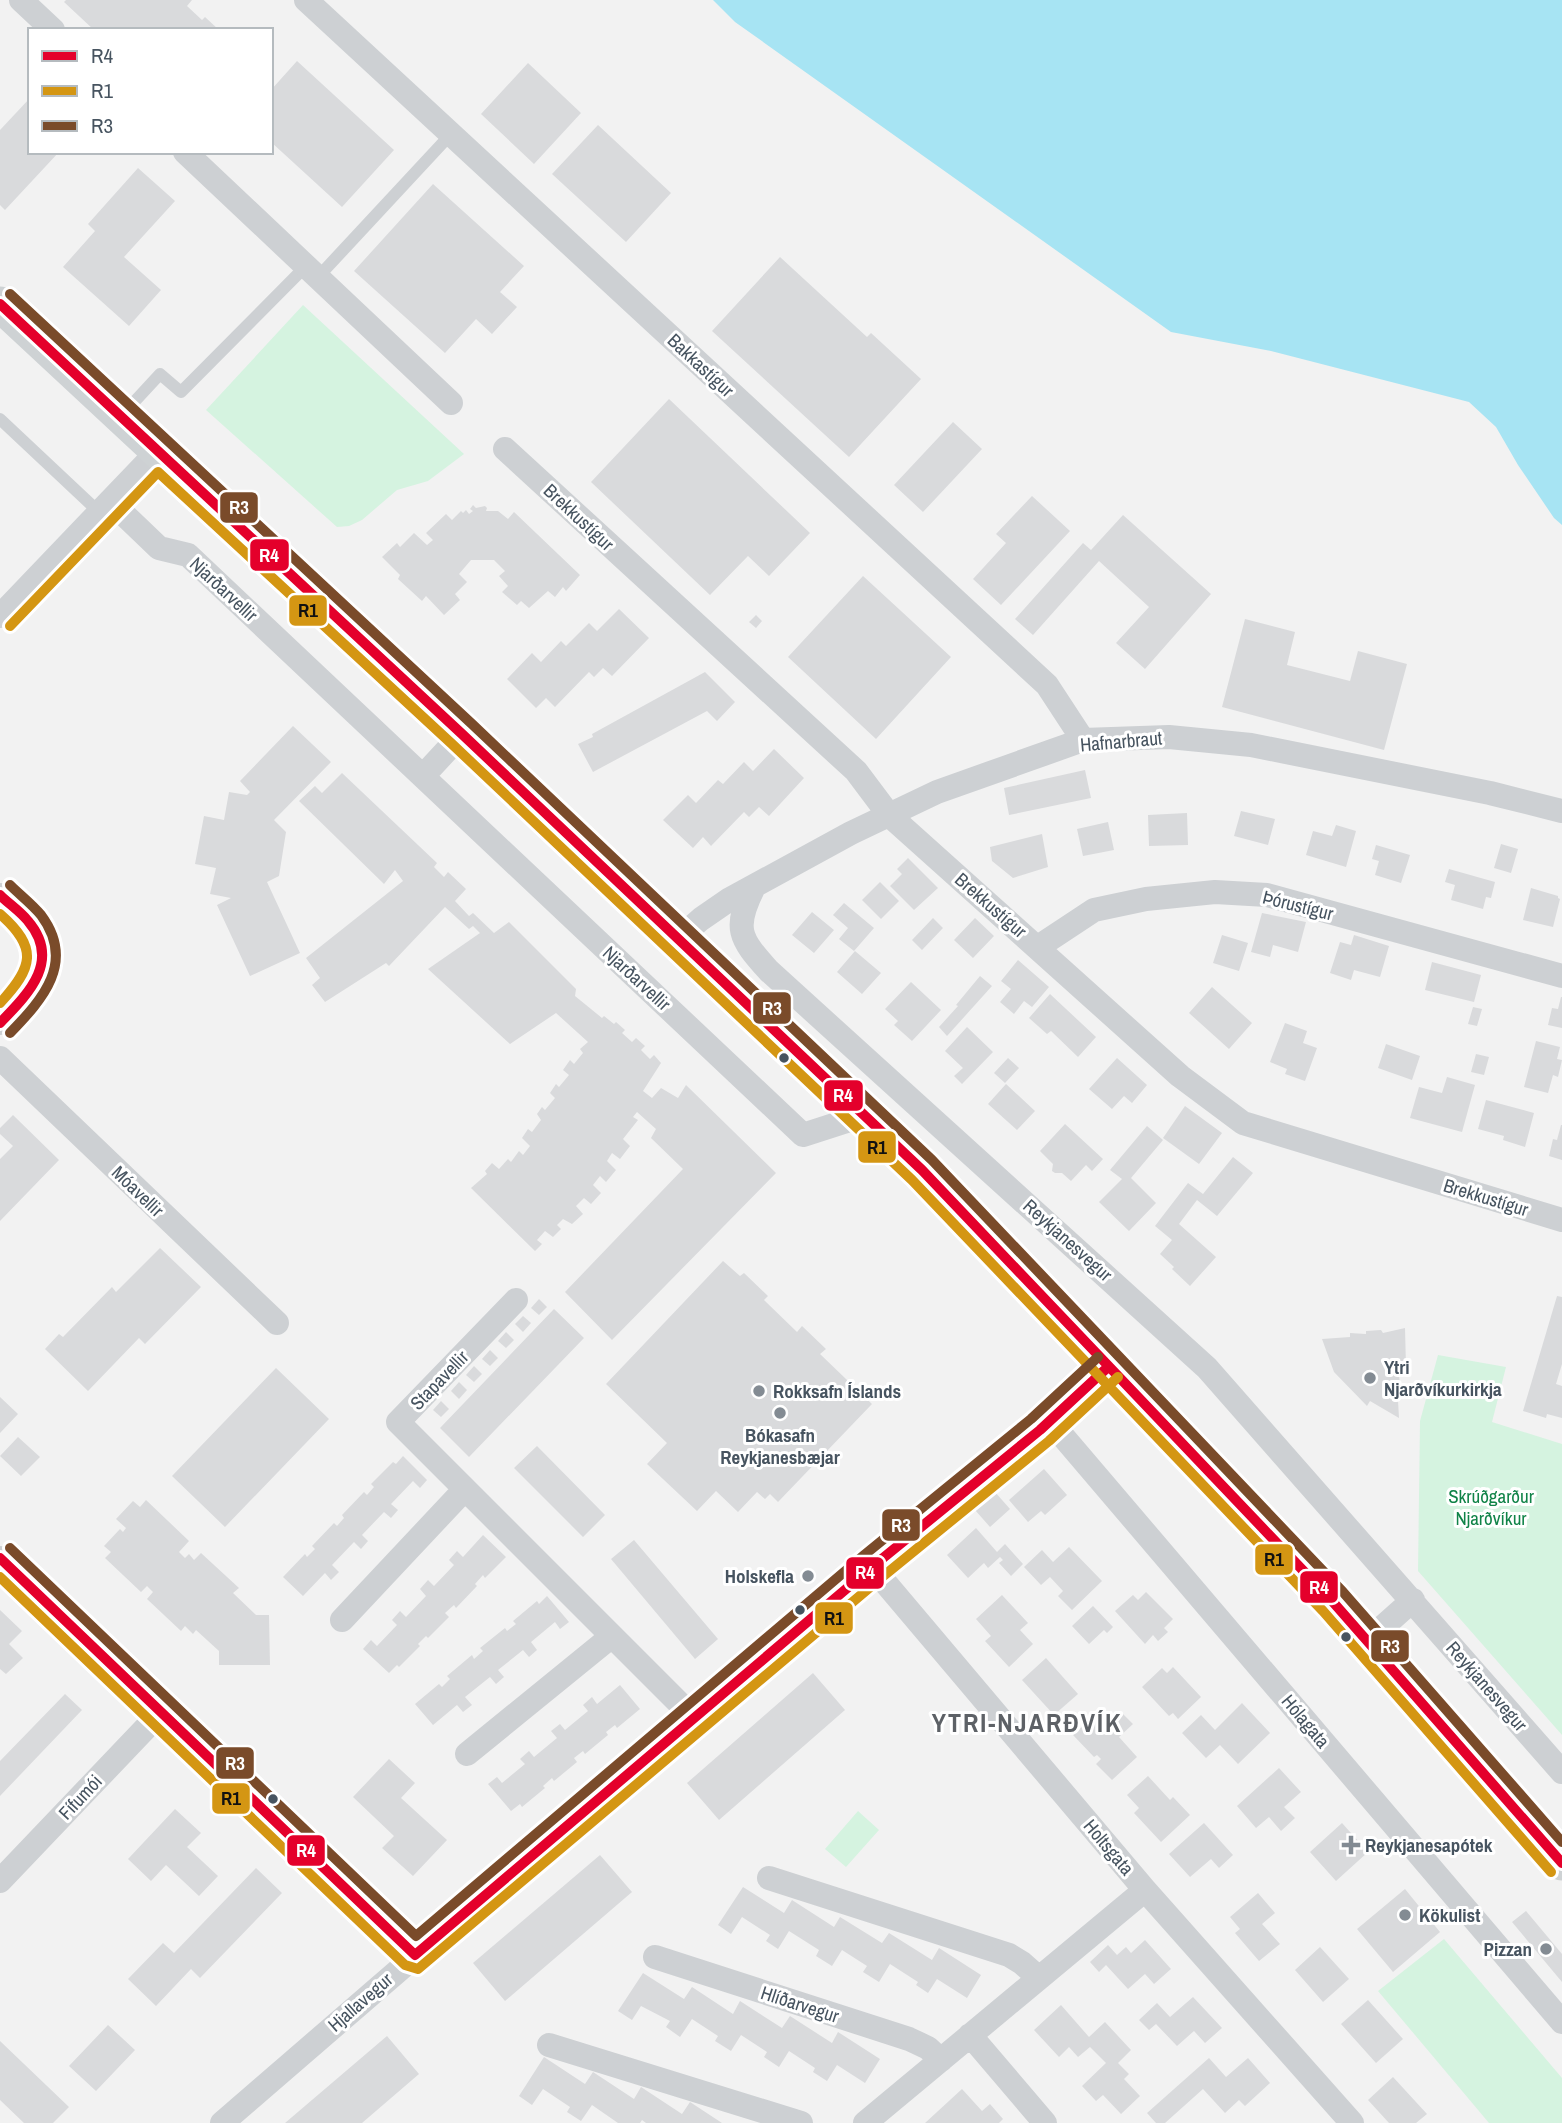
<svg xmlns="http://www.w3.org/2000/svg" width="1562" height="2123" font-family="'Archivo Narrow',sans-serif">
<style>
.green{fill:#d5f3e0}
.water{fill:#a7e4f3}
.building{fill:#d9dadc}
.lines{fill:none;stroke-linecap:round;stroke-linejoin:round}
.lane{stroke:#cdd0d3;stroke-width:12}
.street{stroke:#cdd0d3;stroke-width:24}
.secondary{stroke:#ced2d4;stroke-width:35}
.bus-1-casing{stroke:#fff;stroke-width:16}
.bus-2-casing{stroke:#fff;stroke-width:16}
.bus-3-casing{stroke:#fff;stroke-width:16}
.bus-1{stroke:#e4002b;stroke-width:10}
.bus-2{stroke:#d49613;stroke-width:10}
.bus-3{stroke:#7a4b2a;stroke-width:10}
.bus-dot{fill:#475460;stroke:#fff;stroke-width:2.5}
.poi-dot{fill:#838b93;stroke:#fff;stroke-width:2.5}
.labels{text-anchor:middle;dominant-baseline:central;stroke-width:6;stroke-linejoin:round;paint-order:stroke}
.street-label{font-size:19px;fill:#475460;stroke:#fff}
.poi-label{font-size:19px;font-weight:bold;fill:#475460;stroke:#fff;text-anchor:start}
.park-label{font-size:19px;fill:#108348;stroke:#fff}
.district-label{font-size:26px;font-weight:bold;letter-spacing:2px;fill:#5d6166;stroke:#fff}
.line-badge{stroke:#fff;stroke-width:2.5}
.badge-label{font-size:19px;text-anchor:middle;font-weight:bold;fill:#fff}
.pale-badge-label{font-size:19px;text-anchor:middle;font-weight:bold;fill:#111}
</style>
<rect width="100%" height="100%" fill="#f2f2f2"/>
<path class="green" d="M303,305L464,454L428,481L397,490L362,520L349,526L337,527L206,410Z
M1438,1355L1506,1367L1492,1422L1562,1444V1735L1418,1571L1420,1421Z
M858,1811L879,1830L846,1867L825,1849Z
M1444,1939L1562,2078V2123H1489L1378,1991Z"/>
<path class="water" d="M713,0H1562V525L1554,518L1518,465L1496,427L1469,402L1271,351L1171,332L735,22Z"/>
<path class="building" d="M66,0H192L187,6L202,20L205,17L219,30H94L64,2Z
M297,61L394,150L342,207L271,142V90Z
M528,63L581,113L534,164L481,114Z
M30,98V152H59L5,210L0,205V130Z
M598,125L671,193L626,242L552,174Z
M138,168L175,201L124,257L161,290L129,326L63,267L95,231L88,224Z
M433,184L524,266L500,292L517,307L492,334L476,319L445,353L354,271Z
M780,257L867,337L871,333L921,379L849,457L712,331Z
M669,399L810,533L769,576L748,556L710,595L591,482Z
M953,422L982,449L923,512L894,485Z
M1032,496L1070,531L1001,605L973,579L1006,543L996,534Z
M473,505L476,508L485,506L487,508L486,511H498L508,519L514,512L580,575L566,591L563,587L555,597L548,591L529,608L521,601L517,605L502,592L508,586L499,576L505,571L494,560H471L459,574L467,582L455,594L460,600L444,615L426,596L422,601L398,579L400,575L382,557L397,543L400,547L414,533L427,545L433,540L426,533L446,514L452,520L461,511L463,513L466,510L469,514L473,511L470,509Z
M1123,515L1211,594L1145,669L1116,643L1149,607L1099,561L1033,635L1015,619L1083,543L1091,550Z
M863,576L951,657L876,739L788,657Z
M619,609L649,638L612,676L603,668L594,677L589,672L555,707L546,698L536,708L507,679L532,653L541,662L561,641L566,646L589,623L597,631Z
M756,615L762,621L756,628L749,622Z
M1245,619L1295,632L1287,665L1350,681L1358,651L1407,664L1384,750L1222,707Z
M705,672L735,702L717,721L707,711L593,772L578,744L593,737L592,734Z
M293,726L331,762L274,820L286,832L279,876L267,882L300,953L250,976L217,905L231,898L210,894L216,868L195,864L204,816L224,820L229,792L247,795L250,792L240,781Z
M774,749L804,778L769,816L759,807L749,817L744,812L711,846L703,837L693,848L663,820L688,795L696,803L718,780L723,784L744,762L753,771Z
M1085,770L1091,798L1009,815L1004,788Z
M342,773L437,863L434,867L444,877L448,872L466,889L455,901L469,916L473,913L494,933L509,922L576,989L575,996L602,1018L604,1016L614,1024L616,1022L625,1030L622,1033L632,1042L636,1038L645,1046L641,1050L650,1059L654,1055L661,1063L643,1091L652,1098L661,1088L678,1098L686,1085L776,1173L612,1340L565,1292L683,1169L651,1138L656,1129L637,1112L633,1117L638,1120L623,1139L630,1146L620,1159L612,1153L607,1161L616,1170L606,1182L600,1176L593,1185L601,1193L591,1204L584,1198L576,1206L583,1214L572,1224L563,1219L557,1225L561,1229L553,1237L545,1231L537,1240L542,1244L535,1251L471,1188L487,1174L485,1171L492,1163L499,1169L508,1159L511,1162L519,1151L523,1155L530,1146L522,1138L528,1129L532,1132L541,1120L537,1114L542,1107L545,1110L555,1098L550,1093L556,1084L559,1087L569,1075L563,1070L570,1060L574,1064L583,1053L580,1049L588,1042L556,1013L510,1044L428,969L480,933L473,926L469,929L445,907L389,966L386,963L325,1002L312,985L320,978L306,958L403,881L395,870L384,884L299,801L315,786L322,793Z
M1241,811L1275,819L1268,845L1234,836Z
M1187,813L1188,845L1149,846L1148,815Z
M1108,822L1114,850L1083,856L1077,829Z
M1336,825L1356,831L1346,867L1306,855L1313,831L1332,836Z
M1042,834L1048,867L1013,878L992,861L990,847Z
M1501,844L1518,849L1511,873L1494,868Z
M1376,845L1410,855L1401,883L1375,875L1379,861L1372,859Z
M908,858L938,888L914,910L890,886L902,874L897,869Z
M1449,869L1495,882L1491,898L1486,897L1483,909L1451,900L1455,885L1445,882Z
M880,882L899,901L881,919L862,900Z
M1531,888L1558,896V898L1560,899L1553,927L1523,920Z
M844,903L874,928L854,951L839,939L848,928L833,915Z
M812,912L834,930L814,953L792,935Z
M1262,913L1306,922L1298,952L1273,945L1270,957L1251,952Z
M933,918L943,928L922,950L912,940Z
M975,918L994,936L973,958L954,940Z
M1222,935L1248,943L1239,971L1213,963Z
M1354,935L1389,946L1380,977L1354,970L1351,980L1330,973L1340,942L1351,945Z
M855,951L881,973L862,994L837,972Z
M1018,960L1049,987L1032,1007L1024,1001L1014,1014L1000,1002L1011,989L1001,981Z
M1432,962L1481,975L1474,1002L1425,990Z
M980,976L992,986L947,1036L939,1027L958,1006L956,1005Z
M911,982L941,1010L912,1041L894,1025L898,1021L885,1009Z
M1212,987L1252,1023L1229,1049L1189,1013Z
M1050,994L1096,1037L1078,1057L1051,1031L1047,1034L1029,1018Z
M1561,997H1562V1028L1548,1025L1552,1008L1558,1009Z
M1473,1007L1482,1009L1477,1026L1468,1024Z
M1285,1023L1307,1031L1303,1043L1317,1048L1305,1081L1285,1074L1287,1069L1270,1062Z
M967,1027L993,1052L962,1084L954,1076L963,1068L945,1051Z
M1536,1041L1560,1047L1557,1059L1562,1060L1558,1077L1553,1075L1548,1093L1524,1087Z
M1386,1044L1420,1056L1412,1080L1378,1068Z
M1476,1054L1489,1057L1484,1075L1471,1072Z
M1008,1058L1019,1068L1005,1083L994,1073Z
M1117,1058L1147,1085L1132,1103L1124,1096L1112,1109L1089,1089Z
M1447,1077L1475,1085L1462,1132L1410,1118L1419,1087L1442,1093Z
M1006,1084L1035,1111L1017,1130L988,1104Z
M1486,1100L1534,1113L1525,1147L1503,1140L1504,1136L1478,1129Z
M1185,1106L1222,1133L1199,1164L1163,1138Z
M13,1115L59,1160L0,1221V1159L13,1146L0,1134V1128Z
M1065,1124L1103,1159L1092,1171L1086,1165L1071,1181L1062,1173H1055L1052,1171L1053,1164L1040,1151Z
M1561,1125H1562V1160L1549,1156L1553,1139L1557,1140Z
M1147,1126L1163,1140L1131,1178L1156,1203L1129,1231L1099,1202L1122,1179L1110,1170Z
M1233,1157L1253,1173L1217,1216L1197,1200L1179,1224L1216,1257L1190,1286L1172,1269L1174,1267L1160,1254L1172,1240L1155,1226L1188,1183L1203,1194Z
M160,1248L201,1287L145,1344L139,1338L88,1391L45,1349L59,1334L63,1337L112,1287L116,1292Z
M723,1261L740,1276L744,1273L768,1296L764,1300L797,1332L802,1326L826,1349L820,1354L872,1404L778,1502L770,1494L765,1499L757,1492L738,1512L716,1491L697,1511L647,1464L667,1443L606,1384Z
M1557,1296L1562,1297V1364L1556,1384L1562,1386V1418L1547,1414L1546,1418L1523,1411Z
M539,1299L547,1307L539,1315L531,1308Z
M554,1309L584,1338L469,1457L440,1428Z
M523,1316L531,1323L523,1332L515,1324Z
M1405,1328L1406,1367L1398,1366L1400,1384L1397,1383L1399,1418L1370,1401L1367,1406L1334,1372L1322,1339L1350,1337V1333L1366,1334V1331L1381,1330L1383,1333Z
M506,1332L514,1340L506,1348L498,1341Z
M490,1350L498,1358L490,1366L482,1359Z
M474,1366L482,1374L474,1382L466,1375Z
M276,1368L329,1419L225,1527L172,1476Z
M459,1382L467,1390L459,1399L451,1391Z
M0,1397L18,1414L0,1433Z
M441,1401L449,1409L441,1417L433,1410Z
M18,1437L40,1457L21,1476L0,1456Z
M537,1446L605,1515L583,1537L514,1468Z
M403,1456L427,1480L420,1488L413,1481L391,1504L398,1510L391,1518L384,1512L362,1535L368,1541L361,1549L354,1542L332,1565L339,1572L331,1580L325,1573L303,1596L283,1577L305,1554L307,1557L315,1549L312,1546L334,1523L337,1526L344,1518L342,1515L364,1492L367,1495L374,1487L371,1484L393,1462L396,1464Z
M1044,1469L1067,1495L1045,1515L1041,1511L1028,1522L1009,1500Z
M995,1492L1010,1509L990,1527L975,1510Z
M146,1500L189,1541L179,1552L185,1558L189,1554L194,1560L201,1553L239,1588L233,1593L256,1615H269L270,1665H219V1651L196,1630L193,1634L185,1626L181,1631L147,1599L153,1592L147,1586L141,1592L105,1558L111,1552L104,1546L120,1529L123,1532L126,1528L116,1519L133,1501L140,1507Z
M976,1528L997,1552L1005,1544L1023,1564L1011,1576L999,1563L1003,1560L1000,1557L988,1568L984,1563L968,1578L947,1555Z
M483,1535L506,1557L485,1578L483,1575L475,1584L477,1586L456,1608L454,1605L445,1613L449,1617L428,1638L426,1636L418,1644L420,1646L399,1667L397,1665L389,1673L363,1649L371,1640L377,1646L397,1625L392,1620L400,1611L406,1617L426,1596L420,1589L428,1580L434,1586L454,1565L449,1560L457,1551L463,1557Z
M634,1540L718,1639L695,1659L611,1559Z
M1069,1547L1102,1581L1072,1610L1058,1596L1063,1591L1050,1577L1041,1585L1024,1567L1042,1550L1053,1562Z
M1146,1592L1173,1619L1164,1628L1168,1632L1158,1641L1153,1635L1145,1644L1115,1611L1133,1595L1138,1600Z
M1002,1595L1028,1623L1020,1630L1033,1644L1009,1667L985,1641L991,1636L976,1619Z
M547,1596L569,1622L560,1629L555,1622L531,1642L537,1650L529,1657L523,1650L498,1670L504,1677L496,1684L490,1677L465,1697L472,1705L463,1712L457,1705L433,1725L415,1704L439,1684L442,1687L450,1679L447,1676L472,1655L474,1659L483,1651L480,1648L505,1628L507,1631L516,1624L513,1621L537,1601L539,1604Z
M1093,1606L1113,1627L1107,1633L1104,1630L1089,1644L1072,1626Z
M0,1610L22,1631L9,1644L23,1658L6,1674L0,1669Z
M1046,1658L1078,1694L1054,1715L1022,1680Z
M1173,1667L1201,1697L1178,1719L1173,1713L1169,1716L1142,1687L1162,1668L1167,1673Z
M813,1673L845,1710L719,1820L687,1783Z
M620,1685L640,1709L617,1728L615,1725L606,1732L608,1735L585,1754L583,1751L574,1758L577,1762L554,1781L552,1778L543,1786L545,1788L522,1807L520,1804L511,1811L488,1784L497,1777L502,1783L525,1764L520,1759L529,1751L534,1757L557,1738L551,1731L560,1724L565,1730L588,1711L583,1705L592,1697L597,1704Z
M65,1694L82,1710L0,1796V1761Z
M1242,1703L1270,1733L1238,1764L1220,1745L1206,1758L1182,1733L1201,1715L1215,1730Z
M1098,1712L1110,1725L1123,1714L1133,1724L1119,1737L1137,1757L1112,1780L1096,1764L1101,1759L1097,1755L1094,1757L1073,1735Z
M389,1759L415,1783L401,1798L447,1840L413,1876L382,1848L394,1836L353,1797Z
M1279,1768L1301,1792L1284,1807L1295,1818L1281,1831L1269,1817L1256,1828L1237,1806Z
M1148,1776L1170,1800L1173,1797L1190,1815L1161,1842L1134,1813L1139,1808L1127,1795Z
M175,1809L201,1833L187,1847L218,1876L199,1896L166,1865L151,1881L128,1859Z
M1204,1823L1233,1855L1219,1868L1211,1859L1190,1877L1169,1854Z
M1342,1823L1368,1852L1336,1881L1310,1852Z
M600,1855L632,1892L505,2001L473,1963Z
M256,1868L282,1893L200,1978L191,1969L156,2006L128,1979L163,1943L174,1953Z
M743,1887L784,1913L792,1900L834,1927L840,1917L882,1943L889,1933L932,1960L939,1948L981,1975L967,1998L937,1979L928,1993L916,1985L918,1982L890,1964L879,1982L863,1972L867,1966L842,1950L832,1966L816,1956L819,1950L789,1931L778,1949L766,1941L770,1935L742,1917L731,1934L718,1925Z
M1405,1889L1440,1932L1393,1972L1357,1929Z
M1258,1893L1275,1913L1262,1924L1280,1944L1259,1961L1235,1933L1240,1929L1230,1917Z
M1526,1911L1562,1954V1982L1512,1922Z
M1145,1940L1171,1969L1154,1984L1145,1974L1128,1989L1106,1965L1099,1972L1090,1962L1108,1945L1117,1955L1126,1947L1131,1953Z
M1320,1947L1349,1979L1323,2002L1295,1970Z
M643,1973L684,1999L692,1987L733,2014L740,2001L782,2028L790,2016L832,2043L838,2032L880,2059L865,2083L837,2065L827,2081L813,2072L815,2068L789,2051L779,2067L764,2057L767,2052L741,2035L731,2051L715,2041L718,2036L692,2019L680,2037L666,2027L670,2021L641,2006L632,2020L618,2011Z
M1193,1997L1222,2028L1205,2043L1194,2031L1177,2046L1156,2024L1149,2030L1139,2020L1157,2003L1170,2017Z
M1368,2000L1403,2039L1376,2063L1341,2024Z
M1061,2005L1089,2037L1105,2022L1131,2050L1118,2063L1129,2074L1124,2079L1140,2096L1121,2114L1103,2095L1096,2101L1082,2086L1106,2063L1090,2047L1078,2057L1069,2047L1059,2057L1034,2030Z
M108,2025L135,2050L96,2091L69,2066Z
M387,2036L419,2074L362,2123H285Z
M0,2041L69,2107L53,2123H24L0,2100Z
M544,2057L585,2084L593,2072L634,2099L641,2087L682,2114L690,2102L722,2123H646L642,2120L640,2123H618L592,2105L581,2121L567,2112L570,2107L543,2089L532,2105L519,2096Z
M1209,2058L1226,2077L1248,2058L1270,2083L1245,2106L1239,2100L1225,2113L1203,2089L1165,2123H1156L1147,2113Z
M1393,2077L1427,2114L1416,2123H1389L1368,2100Z
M962,2089L982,2111L990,2104L1003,2119L999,2123H925Z"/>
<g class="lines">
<path class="lane" d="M319,276L451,134
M123,414L160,374L181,392L307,265
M0,419L99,512"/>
<path class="street" d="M21,0L53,30
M306,0L1047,685L1083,740
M185,152L451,403
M505,449L856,771L889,815L1180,1076L1243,1123L1562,1220
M110,501L159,548L188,555L803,1135L865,1115
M0,616L157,452
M423,776L462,734
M754,887C733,928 739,938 769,971L1207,1368L1562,1772
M0,895C10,905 23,914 31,925C61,965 26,996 0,1023
M678,939L701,919L730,899L851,833L937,792L1083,740L1169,737L1251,745L1490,793L1562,811
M1038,947L1094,910L1146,899L1215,892L1267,895L1562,976
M0,1058L277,1323
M516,1300L398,1422L694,1718
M1049,1420L1562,2022
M0,1558L415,1955
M872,1567L1145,1890L1352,2123
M342,1620L465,1489
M1367,1641L1413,1600
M467,1754L612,1636
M769,1878L1009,1955L1022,1963L1039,1978
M0,1881L161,1712
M655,1957L909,2039L928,2048L941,2060
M970,2035L1045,2123
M549,2045L801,2123
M222,2123L575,1818L872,1567L1040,1430L1108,1367
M865,2123L1145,1890"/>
<path class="secondary" d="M0,304L462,734L922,1170L1333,1602L1562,1863"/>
<g class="bus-1-casing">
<path id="bus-1" d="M0,304L462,734L922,1170L1333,1602L1562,1863
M0,895C9,904 20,911 28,921C62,961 28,994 0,1023
M0,1558L415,1955L872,1567L1040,1430L1108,1367"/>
</g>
<g class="bus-2-casing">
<path id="bus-2" d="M10,626L158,472L452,744L912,1180L1323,1611L1551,1872
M0,914C39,948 33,968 0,1003
M0,1577L405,1965L418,1969L881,1578L1049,1441L1118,1377"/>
</g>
<g class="bus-3-casing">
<path id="bus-3" d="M10,294L472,724L932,1160L1343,1592L1562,1842
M10,885C20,895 32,904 41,915C76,962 43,999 10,1033
M10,1548L416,1936L863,1556L1031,1419L1098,1357"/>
</g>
<use href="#bus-1" class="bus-1"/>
<use href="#bus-2" class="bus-2"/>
<use href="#bus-3" class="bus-3"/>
</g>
<g class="bus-dot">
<circle cx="784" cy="1058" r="6"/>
<circle cx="800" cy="1610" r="6"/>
<circle cx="1346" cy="1637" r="6"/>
<circle cx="273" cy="1799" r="6"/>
</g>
<g class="poi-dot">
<circle cx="1370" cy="1378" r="7"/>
<circle cx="759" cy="1391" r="7"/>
<circle cx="780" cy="1413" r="7"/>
<circle cx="808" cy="1576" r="7"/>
<path d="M1347.5 1834.5h7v7h7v7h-7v7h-7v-7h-7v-7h7z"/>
<circle cx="1405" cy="1915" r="7"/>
<circle cx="1546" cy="1949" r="7"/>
</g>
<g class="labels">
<g class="street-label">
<text transform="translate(701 365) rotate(43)">Bakkastígur</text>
<text transform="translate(579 517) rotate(43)">Brekkustígur</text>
<text transform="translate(224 589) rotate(43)">Njarðarvellir</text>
<text transform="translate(1121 741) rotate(-5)">Hafnarbraut</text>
<text transform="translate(991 905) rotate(41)">Brekkustígur</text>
<text transform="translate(1298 905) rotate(14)">Þórustígur</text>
<text transform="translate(637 978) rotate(43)">Njarðarvellir</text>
<text transform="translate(138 1191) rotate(44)">Móavellir</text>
<text transform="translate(1486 1197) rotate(17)">Brekkustígur</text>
<text transform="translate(1068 1240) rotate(42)">Reykjanesvegur</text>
<text transform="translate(439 1380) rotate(-46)">Stapavellir</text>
<text transform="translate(1487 1686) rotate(49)">Reykjanesvegur</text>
<text transform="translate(1306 1721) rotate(50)">Hólagata</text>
<text transform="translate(80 1797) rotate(-47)">Fífumói</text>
<text transform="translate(1109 1847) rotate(50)">Holtsgata</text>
<text transform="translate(360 2002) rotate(-41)">Hjallavegur</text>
<text transform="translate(800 2004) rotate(18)">Hlíðarvegur</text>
</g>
<g class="poi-label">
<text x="1384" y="1367">Ytri<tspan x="1384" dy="22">Njarðvíkurkirkja</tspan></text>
<text x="773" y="1391">Rokksafn Íslands</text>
<text x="780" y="1435" text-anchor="middle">Bókasafn<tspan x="780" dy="22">Reykjanesbæjar</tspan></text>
<text x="794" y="1576" text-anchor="end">Holskefla</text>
<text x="1365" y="1845">Reykjanesapótek</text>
<text x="1419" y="1915">Kökulist</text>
<text x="1532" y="1949" text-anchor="end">Pizzan</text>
</g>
<g class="park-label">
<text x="1491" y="1496">Skrúðgarður<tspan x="1491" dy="22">Njarðvíkur</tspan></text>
</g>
<g class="district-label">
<text x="1027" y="1722">YTRI-NJARÐVÍK</text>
</g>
</g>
<g class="line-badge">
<rect x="219" y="491" width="40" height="33" rx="7" fill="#7a4b2a"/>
<rect x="249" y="538" width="41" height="34" rx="7" fill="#e4002b"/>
<rect x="288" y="594" width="40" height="33" rx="7" fill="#d49613"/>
<rect x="752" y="991" width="40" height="34" rx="7" fill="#7a4b2a"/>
<rect x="823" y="1079" width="41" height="33" rx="7" fill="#e4002b"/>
<rect x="857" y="1130" width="40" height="34" rx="7" fill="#d49613"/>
<rect x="881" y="1508" width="40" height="34" rx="7" fill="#7a4b2a"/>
<rect x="1254" y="1543" width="40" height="33" rx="7" fill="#d49613"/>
<rect x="845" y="1556" width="40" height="34" rx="7" fill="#e4002b"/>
<rect x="1299" y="1570" width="40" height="34" rx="7" fill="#e4002b"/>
<rect x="814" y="1601" width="40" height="34" rx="7" fill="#d49613"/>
<rect x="1370" y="1629" width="40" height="34" rx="7" fill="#7a4b2a"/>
<rect x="215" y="1746" width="40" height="34" rx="7" fill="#7a4b2a"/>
<rect x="211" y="1782" width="40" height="33" rx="7" fill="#d49613"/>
<rect x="286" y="1834" width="40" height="33" rx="7" fill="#e4002b"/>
</g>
<g class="badge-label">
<text x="239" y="514">R3</text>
<text x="269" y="562">R4</text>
<text x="772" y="1015">R3</text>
<text x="843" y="1102">R4</text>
<text x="901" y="1532">R3</text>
<text x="865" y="1579">R4</text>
<text x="1319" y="1594">R4</text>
<text x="1390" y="1653">R3</text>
<text x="235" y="1770">R3</text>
<text x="306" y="1857">R4</text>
</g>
<g class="pale-badge-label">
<text x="308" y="617">R1</text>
<text x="877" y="1154">R1</text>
<text x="1274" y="1566">R1</text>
<text x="834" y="1625">R1</text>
<text x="231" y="1805">R1</text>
</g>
<rect x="28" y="28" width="245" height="126" fill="#ffffff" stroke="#b5bbbf" stroke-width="2"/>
<rect x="42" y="51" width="35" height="10" fill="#e4002b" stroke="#b5bbbf" stroke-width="2"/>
<text x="91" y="63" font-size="21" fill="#475460">R4</text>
<rect x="42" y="86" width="35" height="10" fill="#d49613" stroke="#b5bbbf" stroke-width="2"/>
<text x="91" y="98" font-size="21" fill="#475460">R1</text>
<rect x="42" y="121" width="35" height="10" fill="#7a4b2a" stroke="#b5bbbf" stroke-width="2"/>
<text x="91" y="133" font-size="21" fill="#475460">R3</text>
</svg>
